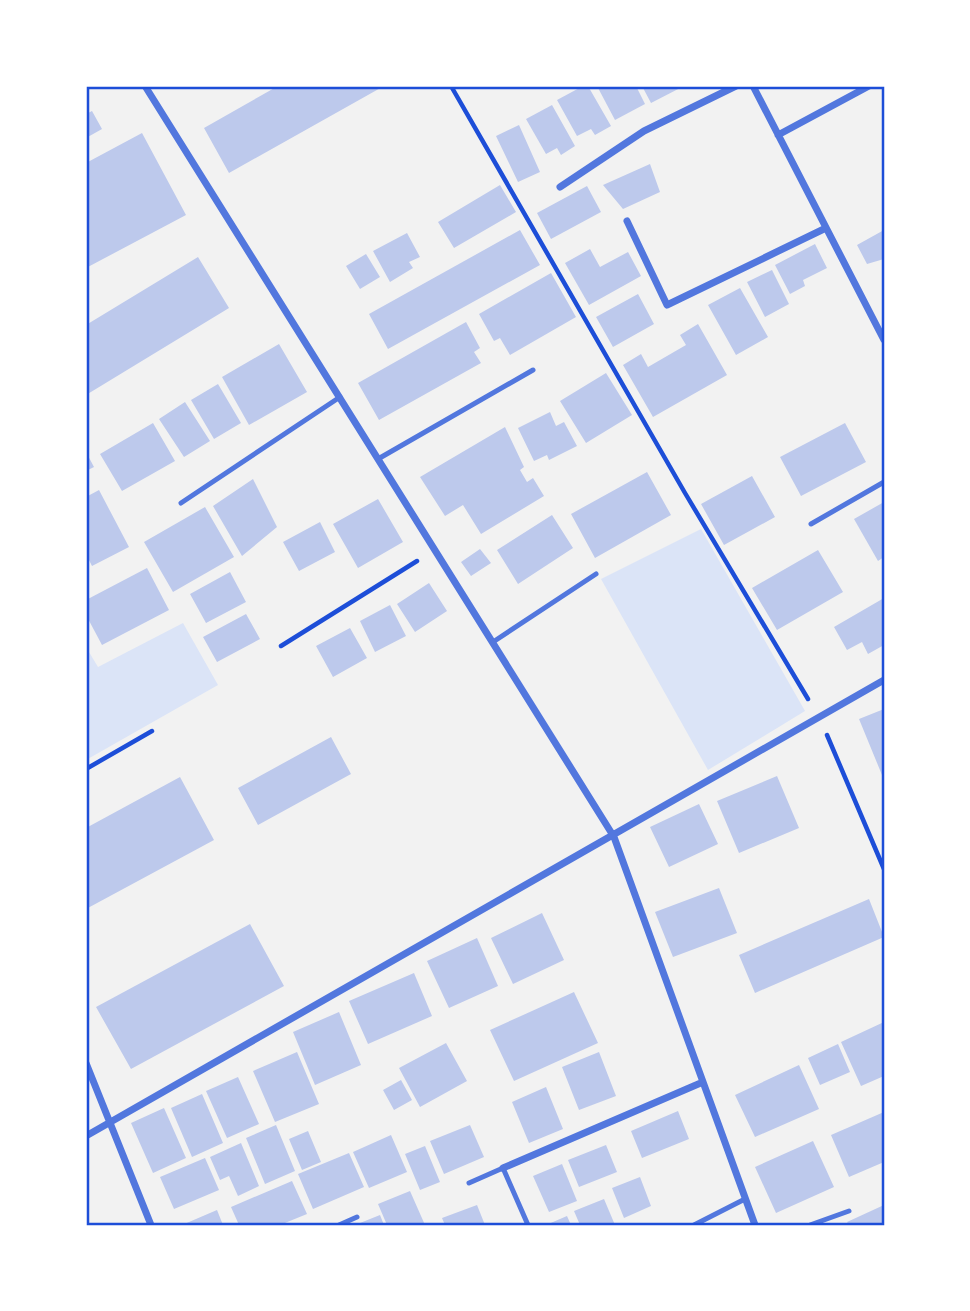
<svg xmlns="http://www.w3.org/2000/svg" width="970" height="1311" font-family="Karla,sans-serif">
<style>
.green{fill:#dbe4f7}
.building{fill:#bdc9ec}
.lines{fill:none;stroke-linecap:round;stroke-linejoin:round}
.path{stroke:#1d4ed8;stroke-width:4.5}
.service{stroke:#5277de;stroke-width:5}
.minor{stroke:#5277de;stroke-width:7}
.neatline{fill:none;stroke:#1d4ed8;stroke-width:2.5}
</style>
<rect width="100%" height="100%" fill="#f2f2f2"/>
<path class="green" d="M701,529L805,711L708,770L601,579Z
M183,623L218,685L86,760V647L98,667Z"/>
<path class="building" d="M278,86H384L229,173L204,128Z
M583,86H588L611,126L595,135L591,129L577,136L557,100Z
M597,86H636L645,104L615,120Z
M642,86H684L651,103Z
M552,105L575,146L561,155L557,148L546,154L526,119Z
M92,111L102,129L86,138V114Z
M519,125L540,172L518,182L496,136Z
M142,133L186,215L86,268V163Z
M650,164L660,192L623,209L603,185Z
M500,185L516,212L454,248L438,222Z
M587,186L601,212L551,239L537,213Z
M520,230L540,265L388,349L369,314Z
M884,230V259L867,264L857,245Z
M407,233L420,257L409,262L413,268L390,282L373,251Z
M815,244L827,268L803,280L805,286L790,294L775,265Z
M590,249L600,267L628,252L641,276L589,305L565,263Z
M366,254L380,277L360,289L346,266Z
M198,257L229,308L86,395V325Z
M772,270L789,304L765,317L747,282Z
M551,273L576,317L510,355L500,338L494,341L479,314Z
M740,288L768,337L736,355L708,305Z
M638,294L654,324L613,347L596,317Z
M466,322L480,348L474,352L481,363L379,420L358,383Z
M698,324L727,375L653,417L623,365L641,354L648,367L686,345L680,335Z
M279,344L307,392L249,425L222,377Z
M606,373L632,415L586,443L560,401Z
M218,384L241,423L214,439L191,400Z
M185,402L210,441L184,457L159,419Z
M550,412L556,426L564,422L577,446L549,460L547,455L534,461L518,428Z
M153,423L175,461L122,491L100,454Z
M845,423L866,462L801,496L780,457Z
M505,427L524,467L520,470L527,482L533,478L544,496L481,534L463,505L445,516L420,477Z
M86,452L94,467L86,471Z
M647,472L671,515L595,558L571,514Z
M752,476L775,517L724,545L701,504Z
M253,479L277,527L242,556L213,506Z
M99,490L129,547L92,566L86,554V497Z
M378,499L403,542L358,568L333,524Z
M884,502V557L878,561L854,519Z
M205,507L234,557L173,592L144,542Z
M552,515L573,548L518,584L497,550Z
M320,522L335,552L299,571L283,542Z
M480,549L491,563L471,576L461,562Z
M818,550L843,592L777,630L752,588Z
M147,568L169,610L102,645L86,615V600Z
M230,572L246,602L206,623L190,594Z
M429,583L447,611L415,632L397,604Z
M884,598V645L868,654L862,642L847,650L834,627Z
M390,605L406,636L375,652L360,621Z
M246,614L260,639L217,662L203,637Z
M350,628L367,658L333,677L316,646Z
M884,709V774L882,775L859,719Z
M331,737L351,774L258,825L238,788Z
M777,776L799,828L739,853L717,801Z
M180,777L214,840L86,909V828Z
M699,804L718,844L669,867L650,827Z
M719,888L737,933L673,957L655,912Z
M869,899L884,937L755,993L739,955Z
M542,913L564,960L513,984L491,938Z
M250,924L284,986L131,1069L96,1007Z
M477,938L498,986L449,1008L427,961Z
M414,973L432,1016L368,1044L349,1001Z
M574,992L598,1043L514,1081L490,1030Z
M339,1012L361,1065L315,1085L293,1032Z
M884,1022V1076L861,1086L841,1042Z
M446,1043L467,1081L420,1107L399,1068Z
M838,1044L850,1072L820,1085L808,1058Z
M297,1052L319,1104L275,1122L253,1071Z
M599,1052L616,1096L579,1110L562,1067Z
M799,1065L819,1109L755,1137L735,1095Z
M238,1077L259,1124L227,1138L206,1091Z
M401,1080L412,1100L394,1110L383,1090Z
M546,1087L563,1129L529,1143L512,1102Z
M202,1094L223,1143L192,1157L171,1108Z
M164,1108L186,1158L153,1173L131,1123Z
M678,1111L689,1139L642,1158L631,1131Z
M884,1112V1162L849,1177L831,1135Z
M276,1125L295,1171L265,1184L246,1138Z
M470,1125L484,1157L444,1174L430,1141Z
M308,1131L321,1162L302,1170L289,1139Z
M391,1135L407,1172L369,1188L353,1152Z
M813,1141L834,1187L776,1213L755,1167Z
M241,1143L259,1186L238,1196L229,1176L220,1180L210,1157Z
M606,1145L617,1172L579,1187L568,1160Z
M425,1146L440,1182L420,1190L405,1154Z
M349,1153L364,1187L313,1209L298,1174Z
M205,1158L219,1190L174,1209L160,1177Z
M562,1164L577,1201L549,1212L533,1176Z
M640,1177L651,1206L624,1218L612,1188Z
M292,1181L307,1214L280,1225H239L231,1207Z
M410,1191L425,1225H387L378,1204Z
M604,1199L615,1225H580L574,1211Z
M477,1205L485,1225H445L442,1218Z
M884,1205V1225H849L847,1222Z
M217,1210L223,1225H182Z
M380,1215L384,1225H355Z
M567,1216L571,1225H546Z"/>
<g class="lines">
<path class="path" d="M451,86L685,493L808,699
M281,646L417,561
M827,735L884,869
M86,769L152,731"/>
<path class="service" d="M378,459L533,370
M181,503L340,397
M811,524L884,482
M493,642L596,574
M469,1183L503,1168L528,1225
M339,1225L357,1217
M694,1225L745,1199
M810,1225L849,1211"/>
<path class="minor" d="M145,86L614,837L755,1225
M753,86L884,340
M778,135L869,86
M560,187L644,131L736,86
M627,221L667,305L826,228
M86,1063L151,1225
M86,1136L884,680
M503,1168L703,1082"/>
</g>
<rect width="970" height="1311" fill="none" stroke="#ffffff" stroke-width="175"/>
<rect x="88" y="88" width="795" height="1136" class="neatline"/>
</svg>
